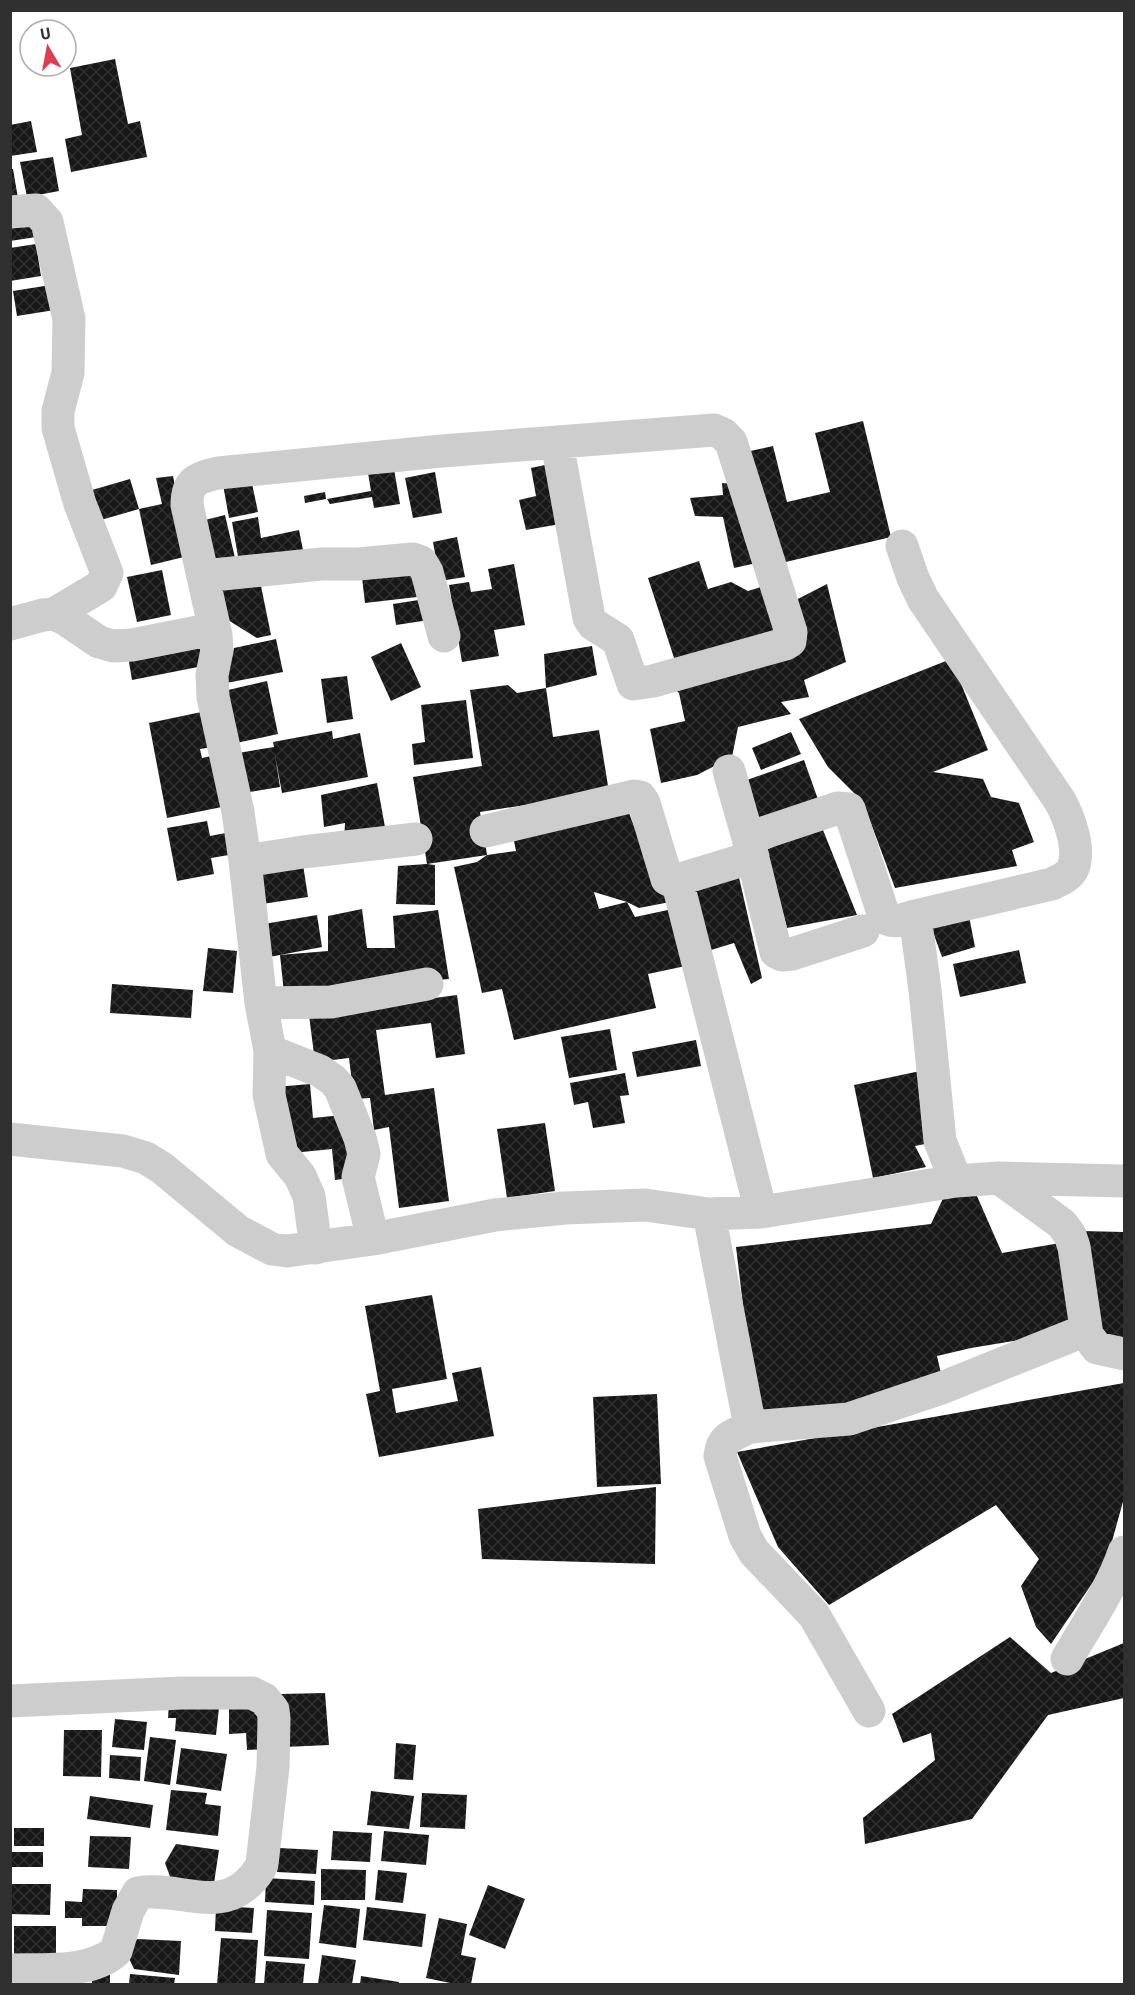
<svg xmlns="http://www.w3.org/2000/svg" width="1135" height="1995" font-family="Barlow,sans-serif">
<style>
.building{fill:url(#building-cross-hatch);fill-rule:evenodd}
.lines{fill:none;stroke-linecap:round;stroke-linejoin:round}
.minor{stroke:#cdcdcd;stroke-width:33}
</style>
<defs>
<pattern id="building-cross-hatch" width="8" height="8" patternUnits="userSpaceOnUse" patternTransform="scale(1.5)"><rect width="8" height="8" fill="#171717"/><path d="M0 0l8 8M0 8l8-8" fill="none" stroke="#303030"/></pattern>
</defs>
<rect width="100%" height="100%" fill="#fff"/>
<path class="building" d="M115,59L128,124L140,121L147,157L71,172L65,139L82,135L70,68Z
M31,121L37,152L10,156V125Z
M53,157L59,191L27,197L20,162Z
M10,169H13L19,204L10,206Z
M33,213L36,237L10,241V216Z
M36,244L41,276L10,281V248Z
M57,284L61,309L17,316L13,291Z
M863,421L891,537L773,565L746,452L773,446L787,502L830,492L815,433Z
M554,463L566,523L526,530L519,500L536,496L531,468Z
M394,469L400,504L374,508L372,497L330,504L327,499L371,491L368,473Z
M435,472L442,513L413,518L405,478Z
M250,474L258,512L229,518L222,479Z
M173,476L188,556L151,565L139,509L162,504L156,478Z
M130,479L139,509L94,522L85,492Z
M722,483L735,484L761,562L734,568L723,517L695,516L690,498L723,495Z
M325,492L326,499L305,503L304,496Z
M225,515L235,558L208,564L197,522Z
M258,517L261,538L299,530L303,550L239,562L232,522Z
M457,537L465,577L440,581L433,542Z
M699,561L708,589L731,582L748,591L767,585L783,633L677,667L648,578Z
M413,564L417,597L365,603L361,569Z
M514,564L525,625L494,630L499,656L462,662L449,585L469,582L471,592L492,589L488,569Z
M162,570L171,615L137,622L127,577Z
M219,579L261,586L271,635L257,638L228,620Z
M827,584L846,662L804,680L809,697L781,702L791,714L738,727L732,757L697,775L661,783L650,729L685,721L679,693L672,687L798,645L790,603Z
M425,599L429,620L396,625L393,604Z
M276,639L283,672L216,685L232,657L234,648Z
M199,642L203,666L132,680L128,656Z
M401,643L421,687L391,701L371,657Z
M592,646L597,675L546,688L544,654Z
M951,659L988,750L933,772L983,779L991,797L1019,803L1034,842L1012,850L1017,866L895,888L863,802L828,767L799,719Z
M347,676L353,719L327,723L321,679Z
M267,681L278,734L227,745L215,693Z
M508,685L517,693L546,688L553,737L599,730L609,792L480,812L487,855L427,864L413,777L482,766L470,690Z
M466,700L473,758L414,765L412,744L425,742L421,705Z
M211,710L219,746L200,749L202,758L216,755L227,806L167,818L149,723Z
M332,731L333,739L360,733L368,777L282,793L275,755L280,787L244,793L238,753L274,747L273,742Z
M791,732L801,754L761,770L752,748Z
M804,760L820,805L760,826L744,781Z
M377,783L387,838L344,842L345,823L324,827L321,795Z
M627,808L655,880L670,902L639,908L627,902L635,917L682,907L695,964L648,974L656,1008L514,1040L502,989L482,993L454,867L477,862L487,855L516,851L514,841ZM594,892L627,902L599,909Z
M207,821L210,836L231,832L235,854L211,858L214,874L177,881L167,828Z
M821,825L857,915L787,928L766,850Z
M302,858L308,897L256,905L250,866Z
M427,864L435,865V905L396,904L398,866Z
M738,873L762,978L751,984L734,943L711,950L693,884Z
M362,909L367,948H395L393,916L438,910L449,979L284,993L280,955L269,957L264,924L317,915L322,947L280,955L328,951V916Z
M968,911L975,947L942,957L929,921Z
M208,948L237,951L233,993L203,991Z
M1019,950L1026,983L960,997L953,964Z
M112,984L193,990L191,1018L110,1013Z
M457,995L465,1054L436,1058L431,1023L376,1030L385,1095L434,1088L449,1201L399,1208L389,1127L374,1130L370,1098L354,1099L349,1058L315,1062L309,1015Z
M610,1029L617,1070L569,1078L561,1037Z
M696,1040L701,1066L637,1077L632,1052Z
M925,1070L940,1141L915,1146L926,1167L873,1178L854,1085Z
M625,1073L629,1095L620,1096L625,1123L593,1128L588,1102L574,1105L570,1083Z
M310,1084L313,1118L352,1114L358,1177L335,1180L332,1149L282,1154L276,1087Z
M545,1123L555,1191L507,1198L497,1129Z
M973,1187L1002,1253L1072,1241L1086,1329L971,1348L937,1356L944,1387L758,1430L736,1247L931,1224L947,1190Z
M1082,1231L1124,1232V1341L1095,1331Z
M432,1295L447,1379L392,1389L396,1413L458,1401L452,1373L481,1367L494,1436L379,1457L366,1394L380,1391L365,1306Z
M1124,1383V1498L1106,1563L1051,1644L1036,1627L1021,1586L1039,1559L996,1505L829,1605L778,1547L737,1452Z
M657,1394L661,1484L597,1487L593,1397Z
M656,1487L655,1564L482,1559L478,1509Z
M1010,1637L1051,1673L1124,1643V1698L1048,1715L972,1819L865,1844L863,1818L935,1760L931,1733L903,1743L892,1714Z
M325,1693L329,1745L284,1747L280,1694Z
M229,1700L261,1705L269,1749L247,1750L246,1733L229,1734Z
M169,1703L219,1708L216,1735L175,1731L176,1718H168Z
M115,1719L147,1722L144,1750L112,1747Z
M64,1730H102L101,1777L63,1776Z
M150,1737L176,1740L170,1785L144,1781Z
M396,1743L416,1745L413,1780L394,1779Z
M181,1748L227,1754L221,1791L176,1784Z
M110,1755L141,1757L140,1781L109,1778Z
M171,1790L207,1793L205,1804L221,1806L218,1836L166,1830Z
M371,1791L414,1796L409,1829L367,1825Z
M422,1793L467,1795L465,1829L420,1827Z
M90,1796L153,1805L150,1828L87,1819Z
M14,1828H44V1846H14Z
M333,1831L372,1833L370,1862L331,1860Z
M384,1831L429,1835L426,1865L381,1861Z
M90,1836L131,1837L129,1869L88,1867Z
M176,1844L219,1850L214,1883L172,1882L165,1863Z
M279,1848L318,1850L316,1874L277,1872Z
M11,1852H43V1867H11Z
M321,1869L366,1870L365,1900H321Z
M378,1870L407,1873L403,1903L375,1900Z
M266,1878L315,1881L314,1905L265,1902Z
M10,1884H51L50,1915L10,1914Z
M488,1885L525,1899L505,1949L469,1935Z
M83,1889L117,1890V1926H82V1918H65V1901L82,1902Z
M324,1905L360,1909L356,1948L319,1943Z
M216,1906L254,1908L252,1933L215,1931Z
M367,1907L426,1914L422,1947L363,1940Z
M267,1910L312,1913L309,1959L264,1956Z
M439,1918L467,1924L461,1955L476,1958L471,1984L455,1983V1984L426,1978Z
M14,1926H56V1956H14Z
M221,1938L258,1940L255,1984H217Z
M137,1939L181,1941L179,1975L134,1969L127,1954Z
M322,1955L356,1960L352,1984H318Z
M266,1961L305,1964L303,1984H264Z
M92,1974H110V1984H92Z
M130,1974L175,1978L174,1984H129Z
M361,1976L399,1982V1984H360Z"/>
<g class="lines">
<path class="minor" d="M10,212L36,210L47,222L69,319L68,373L58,411V428L80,504L107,573L101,586L54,614
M902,546L913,578L923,599L1060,801C1069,817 1082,852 1072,870C1068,877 1059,880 1052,884L915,916
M203,576L321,564H358L413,559L421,562L427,572L444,636
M10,624L43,615L54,614L65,619L99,642L113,646L132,645L203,631L216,635L187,505C187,481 197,478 218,473L442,451L714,430L723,434L731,442L791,632L790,641L785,644L653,681L633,684L618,640L593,624L589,618L557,443
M216,635L217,650L212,675L213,697L238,812L245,861L261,1003L270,1051L269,1095L282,1154L300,1176L309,1196L316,1248
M729,771L748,838L838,808L849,809L884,916C892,925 905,919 915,916L925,990L940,1141L956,1181
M486,831L634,796L640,797L644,803L667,879L671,881L677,880L753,857
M748,838L776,952L782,955L792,954L863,931
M245,861L303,852L416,839
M677,880L761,1212
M261,1003L331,1002L427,984
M270,1051L320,1071L333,1080L340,1088L360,1138L364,1154L358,1177L373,1239
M10,1139L123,1151L146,1158L162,1168L238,1231L272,1249L287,1251L373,1239L495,1215L565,1208L645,1205L709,1214L761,1212L956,1181L999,1178L1124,1181
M999,1178L1062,1224L1070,1235L1074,1247L1087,1335L1097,1348L1124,1354
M709,1214L750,1427L849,1419L944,1387L1086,1330
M750,1427C734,1435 722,1436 720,1456L745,1536L754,1552L814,1615L869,1711
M1067,1659C1087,1624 1111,1590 1124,1552
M10,1701L182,1693H252L264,1699L273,1710L274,1719L273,1767L262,1864C259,1872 254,1877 248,1883C217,1913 177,1886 138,1893L128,1911L116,1951C91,1974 43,1969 10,1970"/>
</g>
<rect width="1135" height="1995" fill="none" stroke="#303030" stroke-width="24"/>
<g transform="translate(48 48) rotate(350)"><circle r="28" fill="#ffffff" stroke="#acacac" stroke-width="1.5"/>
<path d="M0-4.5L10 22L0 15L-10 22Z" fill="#de3c4f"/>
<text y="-9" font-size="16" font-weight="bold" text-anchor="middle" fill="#303030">U</text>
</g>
</svg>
